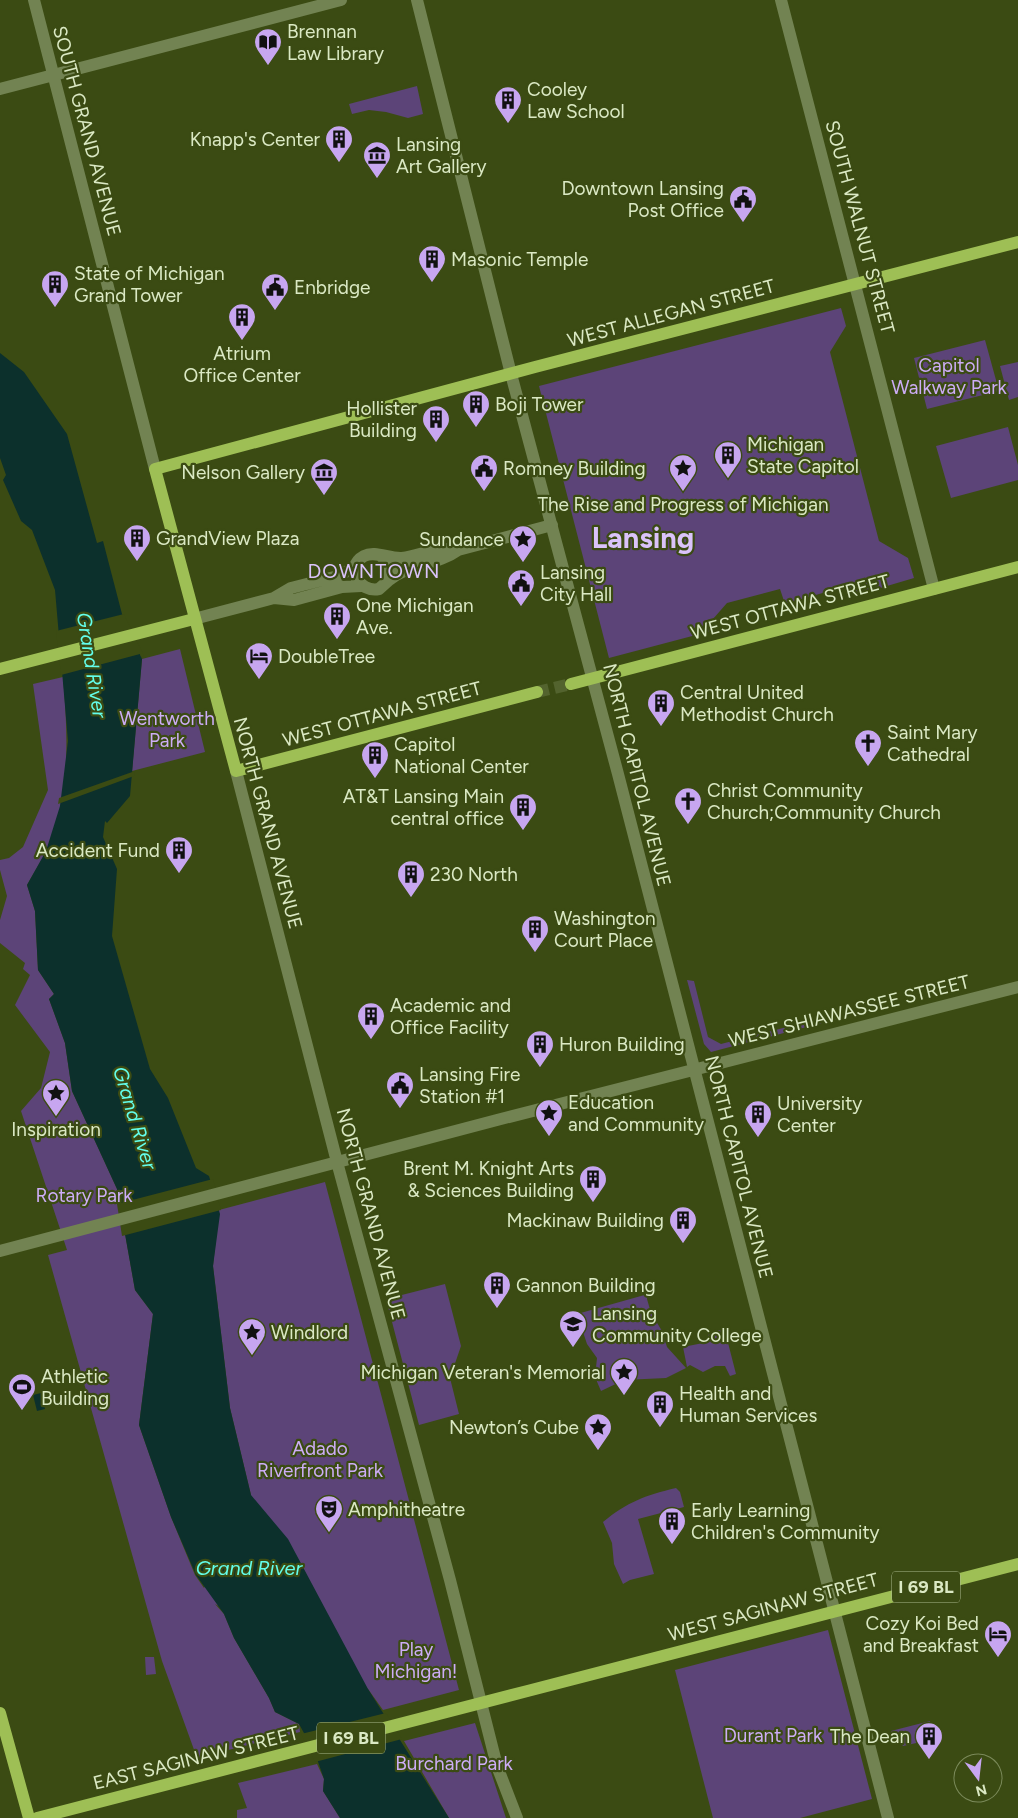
<svg xmlns="http://www.w3.org/2000/svg" width="1018" height="1818" font-family="Figtree,sans-serif">
<style>
.green{fill:#5c4478}
.water{fill:#0c302c}
.pier{fill:#3b4b13}
.lines{fill:none;stroke-linecap:round;stroke-linejoin:round}
.major-tunnel{stroke:#53632e;stroke-width:12;stroke-dasharray:12 6;stroke-linecap:butt}
.minor{stroke:#728352;stroke-width:12}
.major{stroke:#9ebf55;stroke-width:12}
.labels{text-anchor:middle;dominant-baseline:central;stroke-width:4.5;stroke-linejoin:round;paint-order:stroke}
.shield{fill:#3b4b13;stroke:#abba8f;stroke-width:1}
.shield-label{font-size:18px;font-weight:bold;fill:#dbe9c4}
.poi-label{font-size:19px;fill:#dbe9c4;stroke:#3b4b13;text-anchor:start}
.street-label{font-size:19px;fill:#dbe9c4;stroke:#3b4b13}
.park-label{font-size:19px;fill:#cdadf6;stroke:#3b4b13}
.neighbourhood-label{font-size:20px;letter-spacing:1px;fill:#dac3fa;stroke:#3b4b13}
.water-label{font-size:20px;font-style:italic;fill:#63feec;stroke:#3b4b13}
.town-label{font-size:29px;font-weight:bold;fill:#dac3fa;stroke:#3b4b13}
</style>
<rect width="100%" height="100%" fill="#3b4b13"/>
<path class="green" d="M417,86L423,114L408,118L386,112L369,110L352,114L349,104Z
M841,308L846,326L830,352L879,541L908,558L914,578L860,594L843,587L785,604L780,589L727,603L713,619L715,630L609,658L539,386Z
M985,340L999,391L927,409L914,358Z
M1018,362V397L1009,400L1000,366Z
M1008,427L1018,465V480L951,498L936,446Z
M180,649L205,752L132,771L142,659Z
M63,677C68,735 71,797 46,852C40,863 33,874 27,885L35,911L38,970L54,994L49,999L65,1043L72,1091L117,1189L135,1290L153,1314L139,1425L171,1517L195,1575L204,1588L251,1495L230,1408L213,1266L219,1210L325,1182L459,1690L383,1710L368,1689L215,1604L224,1614L234,1638L269,1698L275,1712L299,1724L300,1732L197,1758L162,1661L48,1255L67,1250L21,1111L41,1088L50,1052L15,1005L30,975L23,969L25,963L0,943V920L7,896L0,870V860L9,858L23,847L48,790L33,684Z
M687,980L694,981L708,1037L721,1044L833,1015L837,1019L711,1052L704,1044Z
M445,1284L461,1346L450,1378L459,1414L419,1425L386,1299Z
M648,1294L647,1299L651,1313L662,1331L667,1347L686,1368L666,1378L624,1380L601,1391L595,1377L597,1358L587,1344L577,1314Z
M718,1330L725,1331L736,1374L730,1376L725,1366H715L703,1372L690,1365L687,1367L683,1347L703,1343L709,1334Z
M676,1488L680,1492L684,1507L638,1519L654,1574L630,1580L623,1584L614,1564L612,1543L603,1522C627,1502 646,1495 676,1488Z
M828,1630L872,1799L800,1818H713L675,1670Z
M145,1657H154L156,1674L146,1675Z
M930,1721L934,1739L903,1746L899,1741L894,1742L891,1731Z
M475,1723L505,1815L506,1818H449L404,1741Z
M317,1764L324,1779L323,1791L340,1818H237V1810L247,1808L238,1783Z"/>
<path class="water" d="M0,353L24,372L67,434L97,543L103,541L122,614L142,659L130,796L107,823L105,821L103,837L117,869L112,936L150,1069L168,1098L196,1168L209,1176L220,1214L213,1266L230,1408L251,1495L288,1539L368,1689L449,1818H340L323,1791L324,1779L315,1753L299,1724L275,1712L269,1698L234,1638L224,1614L196,1575L171,1517L139,1425L153,1314L135,1290L117,1189L72,1091L65,1043L49,999L54,994L38,970L35,911L27,885L46,851L60,806L68,741L55,590L32,530L21,521L3,480L6,475L0,458Z
M41,1393L45,1409L37,1411L33,1395Z"/>
<path class="pier" d="M124,614L144,656L141,657L140,654L61,675L56,631Z
M135,771L134,776L58,804L59,798Z
M213,1179L221,1210L122,1236L117,1204Z
M386,1713L402,1739L315,1762L301,1734Z"/>
<g class="lines">
<path class="major-tunnel" d="M537,692L571,684"/>
<path class="minor" d="M34,0L155,469
M417,0L511,374L618,774L888,1818
M781,0L934,589
M0,89L341,0
M381,556L390,565L389,580L379,589C359,593 344,567 364,556C375,550 389,559 402,558C423,555 436,546 458,550
M389,580C410,563 437,565 458,550L552,525
M274,598L294,600L342,587L361,586
M194,619L274,598L291,588L338,576L355,567
M236,771L337,1162L450,1580L497,1766L517,1818
M0,1251L497,1120L1018,987"/>
<path class="major" d="M0,669L194,619
M571,684L1018,567
M537,692L236,771L155,469L535,367L1018,242
M0,1713L29,1818
M37,1818C364,1734 691,1648 1018,1564"/>
</g>
<defs>
<g id="library-pin" transform="scale(1.4375)"><path d="M0 17L-7.5 6A9.5 9.5 0 1 1 7.5 6Z" fill="#c7a6f0" stroke="#3b4b13"/><path d="M-6-4Q-3-5.5-.7-3.5V5Q-3 3-6 4ZM6-4Q3-5.5 .7-3.5V5Q3 3 6 4Z" fill="#111"/></g>
<g id="building-pin" transform="scale(1.4375)"><path d="M0 17L-7.5 6A9.5 9.5 0 1 1 7.5 6Z" fill="#c7a6f0" stroke="#3b4b13"/><path d="M-4-6H4V6H1V3H-1V6H-4ZM-2.5-4.3h1.7v1.8h-1.7ZM.8-4.3h1.7v1.8H.8ZM-2.5-1h1.7V.8h-1.7ZM.8-1h1.7V.8H.8Z" fill="#111"/></g>
<g id="museum-pin" transform="scale(1.4375)"><path d="M0 17L-7.5 6A9.5 9.5 0 1 1 7.5 6Z" fill="#c7a6f0" stroke="#3b4b13"/><path d="M0-6L6-3V-2H-6V-3ZM-5-1h2V3h-2ZM-1-1h2V3h-2ZM3-1h2V3H3ZM-6 4H6V6H-6Z" fill="#111"/></g>
<g id="civic-pin" transform="scale(1.4375)"><path d="M0 17L-7.5 6A9.5 9.5 0 1 1 7.5 6Z" fill="#c7a6f0" stroke="#3b4b13"/><path d="M-.6-6.5H3V-4.5H.6V-3L4-1V1h2V6H-6V1h2V-1L-.6-3ZM-1.2 2.5V6h2.4V2.5Z" fill="#111"/></g>
<g id="sight-pin" transform="scale(1.4375)"><path d="M0 17L-7.5 6A9.5 9.5 0 1 1 7.5 6Z" fill="#c7a6f0" stroke="#3b4b13"/><path d="M0-6L1.8-2.2L6-1.7L2.9 1.2L3.7 5.4L0 3.3L-3.7 5.4L-2.9 1.2L-6-1.7L-1.8-2.2Z" fill="#111"/></g>
<g id="hotel-pin" transform="scale(1.4375)"><path d="M0 17L-7.5 6A9.5 9.5 0 1 1 7.5 6Z" fill="#c7a6f0" stroke="#3b4b13"/><path d="M-6-4.5h1.5V1H6V5H4.5V3h-9V5H-6ZM-4 0a1.8 1.8 0 1 1 3.6 0ZM.5 0V-2.5h3Q6-2.5 6 0Z" fill="#111"/></g>
<g id="church-pin" transform="scale(1.4375)"><path d="M0 17L-7.5 6A9.5 9.5 0 1 1 7.5 6Z" fill="#c7a6f0" stroke="#3b4b13"/><path d="M-1.2-6h2.4v3.5h3.3v2.4h-3.3V6h-2.4V-.1h-3.3v-2.4h3.3Z" fill="#111"/></g>
<g id="university-pin" transform="scale(1.4375)"><path d="M0 17L-7.5 6A9.5 9.5 0 1 1 7.5 6Z" fill="#c7a6f0" stroke="#3b4b13"/><path d="M0-5L7-2L0 1L-7-2ZM-4 1L0 2.5L4 1V4Q0 6-4 4Z" fill="#111"/></g>
<g id="stadium-pin" transform="scale(1.4375)"><path d="M0 17L-7.5 6A9.5 9.5 0 1 1 7.5 6Z" fill="#c7a6f0" stroke="#3b4b13"/><path d="M0-5a6.5 5 0 1 0 0 10a6.5 5 0 1 0 0-10ZM-3.5-1.8h7v3.6h-7Z" fill="#111"/></g>
<g id="theatre-pin" transform="scale(1.4375)"><path d="M0 17L-7.5 6A9.5 9.5 0 1 1 7.5 6Z" fill="#c7a6f0" stroke="#3b4b13"/><path d="M-5-5.5Q0-4 5-5.5V0Q5 5 0 6Q-5 5-5 0ZM-3.3-2.5H-1v1.5H-3.3ZM1-2.5H3.3v1.5H1ZM-2.8 1Q0 5.5 2.8 1Z" fill="#111"/></g>
</defs>
<g fill-rule="evenodd">
<use href="#library-pin" x="268" y="42"/>
<use href="#building-pin" x="508" y="100"/>
<use href="#building-pin" x="339" y="139"/>
<use href="#museum-pin" x="377" y="155"/>
<use href="#civic-pin" x="743" y="199"/>
<use href="#building-pin" x="432" y="259"/>
<use href="#building-pin" x="55" y="284"/>
<use href="#civic-pin" x="275" y="287"/>
<use href="#building-pin" x="242" y="317"/>
<use href="#building-pin" x="476" y="404"/>
<use href="#building-pin" x="436" y="419"/>
<use href="#building-pin" x="728" y="455"/>
<use href="#civic-pin" x="484" y="468"/>
<use href="#sight-pin" x="683" y="468"/>
<use href="#museum-pin" x="324" y="472"/>
<use href="#building-pin" x="137" y="538"/>
<use href="#sight-pin" x="523" y="539"/>
<use href="#civic-pin" x="521" y="583"/>
<use href="#building-pin" x="337" y="616"/>
<use href="#hotel-pin" x="259" y="656"/>
<use href="#building-pin" x="661" y="703"/>
<use href="#church-pin" x="868" y="743"/>
<use href="#building-pin" x="375" y="755"/>
<use href="#church-pin" x="688" y="801"/>
<use href="#building-pin" x="523" y="807"/>
<use href="#building-pin" x="179" y="850"/>
<use href="#building-pin" x="411" y="874"/>
<use href="#building-pin" x="535" y="929"/>
<use href="#building-pin" x="371" y="1016"/>
<use href="#building-pin" x="540" y="1044"/>
<use href="#civic-pin" x="400" y="1085"/>
<use href="#sight-pin" x="56" y="1093"/>
<use href="#sight-pin" x="549" y="1113"/>
<use href="#building-pin" x="758" y="1114"/>
<use href="#building-pin" x="593" y="1179"/>
<use href="#building-pin" x="683" y="1220"/>
<use href="#building-pin" x="497" y="1285"/>
<use href="#university-pin" x="573" y="1324"/>
<use href="#sight-pin" x="252" y="1332"/>
<use href="#sight-pin" x="624" y="1372"/>
<use href="#stadium-pin" x="22" y="1387"/>
<use href="#building-pin" x="660" y="1404"/>
<use href="#sight-pin" x="598" y="1427"/>
<use href="#theatre-pin" x="329" y="1509"/>
<use href="#building-pin" x="672" y="1521"/>
<use href="#hotel-pin" x="998" y="1634"/>
<use href="#building-pin" x="929" y="1736"/>
</g>
<g class="labels">
<g class="shield">
<rect x="892" y="1571.5" width="68" height="31" rx="4"/>
<rect x="317" y="1722.5" width="68" height="31" rx="4"/>
</g>
<g class="shield-label">
<text x="926" y="1587">I 69 BL</text>
<text x="351" y="1738">I 69 BL</text>
</g>
<g class="poi-label">
<text x="287" y="31">Brennan<tspan x="287" dy="22">Law Library</tspan></text>
<text x="527" y="89">Cooley<tspan x="527" dy="22">Law School</tspan></text>
<text x="320" y="139" text-anchor="end">Knapp's Center</text>
<text x="396" y="144">Lansing<tspan x="396" dy="22">Art Gallery</tspan></text>
<text x="724" y="188" text-anchor="end">Downtown Lansing<tspan x="724" dy="22">Post Office</tspan></text>
<text x="451" y="259">Masonic Temple</text>
<text x="74" y="273">State of Michigan<tspan x="74" dy="22">Grand Tower</tspan></text>
<text x="294" y="287">Enbridge</text>
<text x="242" y="353" text-anchor="middle">Atrium<tspan x="242" dy="22">Office Center</tspan></text>
<text x="495" y="404">Boji Tower</text>
<text x="417" y="408" text-anchor="end">Hollister<tspan x="417" dy="22">Building</tspan></text>
<text x="747" y="444">Michigan<tspan x="747" dy="22">State Capitol</tspan></text>
<text x="503" y="468">Romney Building</text>
<text x="305" y="472" text-anchor="end">Nelson Gallery</text>
<text x="683" y="504" text-anchor="middle">The Rise and Progress of Michigan</text>
<text x="156" y="538">GrandView Plaza</text>
<text x="504" y="539" text-anchor="end">Sundance</text>
<text x="540" y="572">Lansing<tspan x="540" dy="22">City Hall</tspan></text>
<text x="356" y="605">One Michigan<tspan x="356" dy="22">Ave.</tspan></text>
<text x="278" y="656">DoubleTree</text>
<text x="680" y="692">Central United<tspan x="680" dy="22">Methodist Church</tspan></text>
<text x="887" y="732">Saint Mary<tspan x="887" dy="22">Cathedral</tspan></text>
<text x="394" y="744">Capitol<tspan x="394" dy="22">National Center</tspan></text>
<text x="707" y="790">Christ Community<tspan x="707" dy="22">Church;Community Church</tspan></text>
<text x="504" y="796" text-anchor="end">AT&amp;T Lansing Main<tspan x="504" dy="22">central office</tspan></text>
<text x="160" y="850" text-anchor="end">Accident Fund</text>
<text x="430" y="874">230 North</text>
<text x="554" y="918">Washington<tspan x="554" dy="22">Court Place</tspan></text>
<text x="390" y="1005">Academic and<tspan x="390" dy="22">Office Facility</tspan></text>
<text x="559" y="1044">Huron Building</text>
<text x="419" y="1074">Lansing Fire<tspan x="419" dy="22">Station #1</tspan></text>
<text x="568" y="1102">Education<tspan x="568" dy="22">and Community</tspan></text>
<text x="777" y="1103">University<tspan x="777" dy="22">Center</tspan></text>
<text x="56" y="1129" text-anchor="middle">Inspiration</text>
<text x="574" y="1168" text-anchor="end">Brent M. Knight Arts<tspan x="574" dy="22">&amp; Sciences Building</tspan></text>
<text x="664" y="1220" text-anchor="end">Mackinaw Building</text>
<text x="516" y="1285">Gannon Building</text>
<text x="592" y="1313">Lansing<tspan x="592" dy="22">Community College</tspan></text>
<text x="271" y="1332">Windlord</text>
<text x="605" y="1372" text-anchor="end">Michigan Veteran's Memorial</text>
<text x="41" y="1376">Athletic<tspan x="41" dy="22">Building</tspan></text>
<text x="679" y="1393">Health and<tspan x="679" dy="22">Human Services</tspan></text>
<text x="579" y="1427" text-anchor="end">Newton’s Cube</text>
<text x="348" y="1509">Amphitheatre</text>
<text x="691" y="1510">Early Learning<tspan x="691" dy="22">Children's Community</tspan></text>
<text x="979" y="1623" text-anchor="end">Cozy Koi Bed<tspan x="979" dy="22">and Breakfast</tspan></text>
<text x="910" y="1736" text-anchor="end">The Dean</text>
</g>
<g class="street-label">
<text transform="translate(87 131) rotate(75)">SOUTH GRAND AVENUE</text>
<text transform="translate(860 227) rotate(75)">SOUTH WALNUT STREET</text>
<text transform="translate(671 313) rotate(-15)">WEST ALLEGAN STREET</text>
<text transform="translate(790 607) rotate(-15)">WEST OTTAWA STREET</text>
<text transform="translate(382 714) rotate(-15)">WEST OTTAWA STREET</text>
<text transform="translate(637 775) rotate(76)">NORTH CAPITOL AVENUE</text>
<text transform="translate(268 823) rotate(75)">NORTH GRAND AVENUE</text>
<text transform="translate(849 1011) rotate(-14)">WEST SHIAWASSEE STREET</text>
<text transform="translate(739 1167) rotate(76)">NORTH CAPITOL AVENUE</text>
<text transform="translate(371 1214) rotate(75)">NORTH GRAND AVENUE</text>
<text transform="translate(773 1607) rotate(-15)">WEST SAGINAW STREET</text>
<text transform="translate(196 1758) rotate(-14)">EAST SAGINAW STREET</text>
</g>
<g class="park-label">
<text x="949" y="365">Capitol<tspan x="949" dy="22">Walkway Park</tspan></text>
<text x="167" y="718">Wentworth<tspan x="167" dy="22">Park</tspan></text>
<text x="84" y="1195">Rotary Park</text>
<text x="320" y="1448">Adado<tspan x="320" dy="22">Riverfront Park</tspan></text>
<text x="416" y="1649">Play<tspan x="416" dy="22">Michigan!</tspan></text>
<text x="773" y="1735">Durant Park</text>
<text x="454" y="1763">Burchard Park</text>
</g>
<g class="neighbourhood-label">
<text x="374" y="571">DOWNTOWN</text>
</g>
<g class="water-label">
<text transform="translate(92 665) rotate(81)">Grand River</text>
<text transform="translate(135 1118) rotate(73)">Grand River</text>
<text x="249" y="1568">Grand River</text>
</g>
<g class="town-label">
<text x="643" y="537">Lansing</text>
</g>
</g>
<g transform="translate(978 1778) rotate(165)"><circle r="24" fill="#3b4b13" stroke="#7b8a5a"/>
<path d="M0-4L9 19L0 12L-9 19Z" fill="#c7a6f0"/>
<text y="-8" font-size="14" font-weight="bold" text-anchor="middle" fill="#dbe9c4">N</text>
</g>
</svg>
